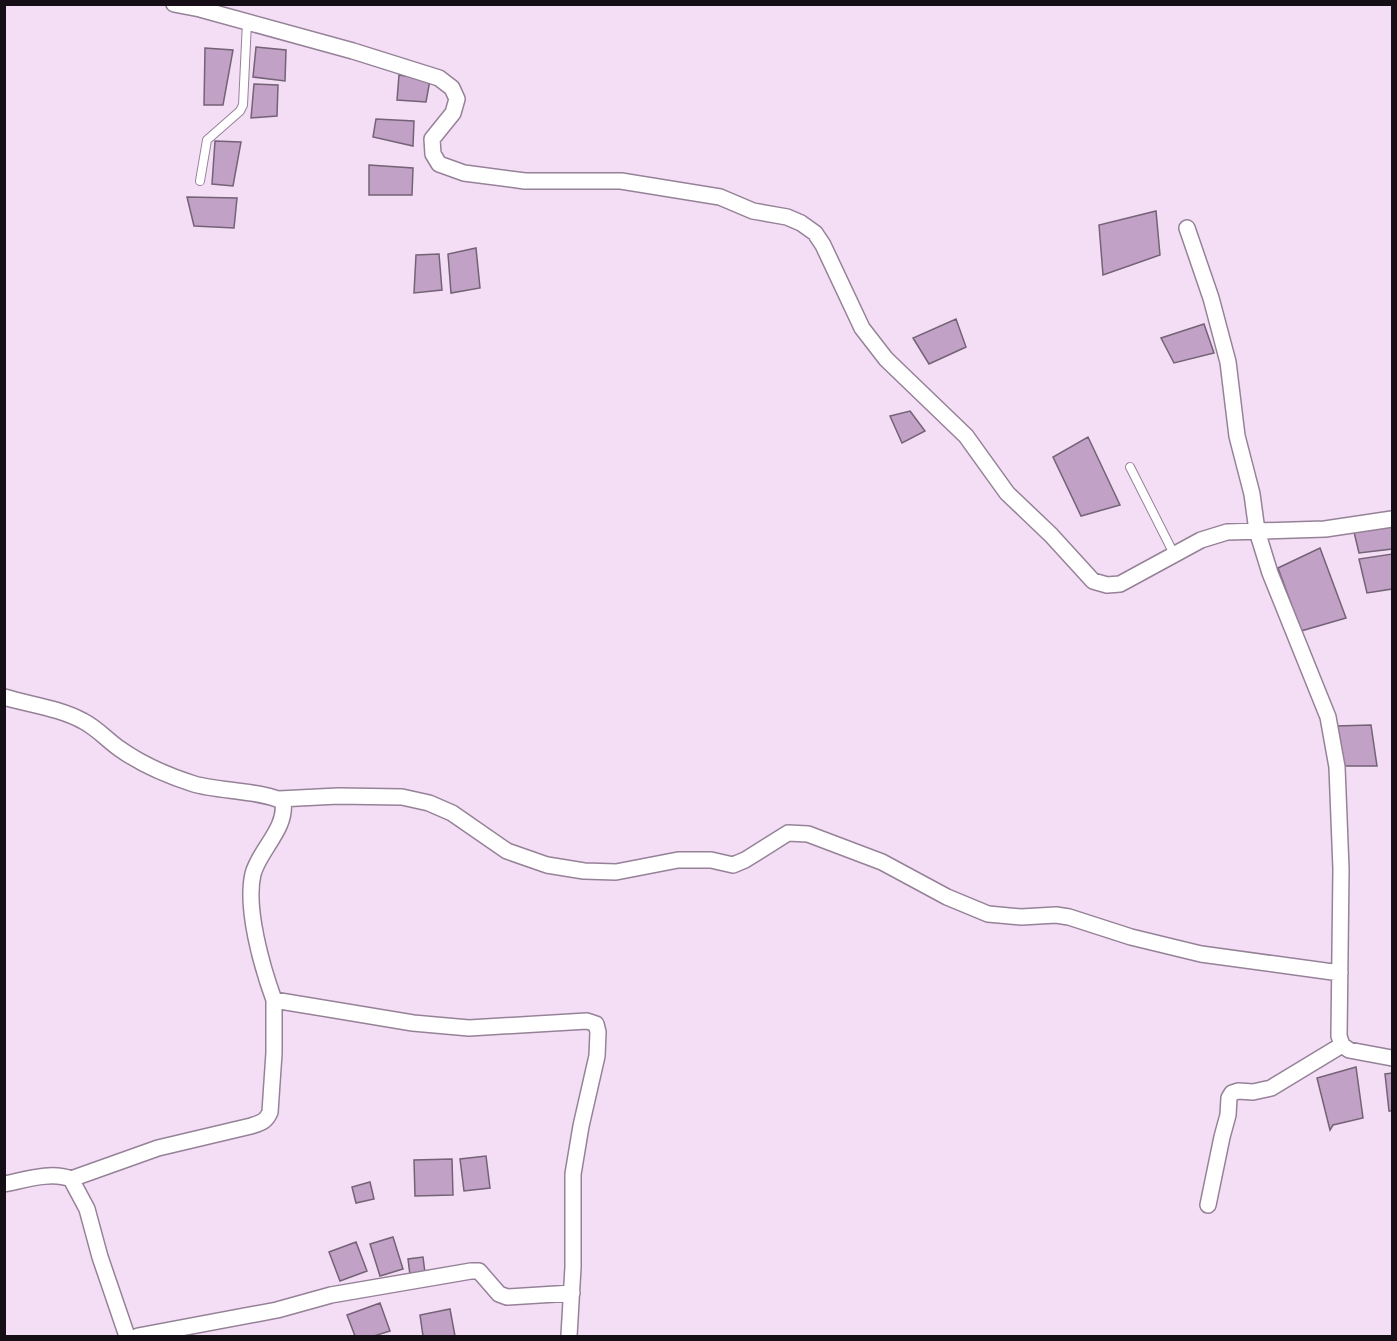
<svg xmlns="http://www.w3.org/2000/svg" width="1397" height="1341" font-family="'Libre Baskerville',serif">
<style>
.building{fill:#c1a1c5;stroke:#746276;stroke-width:1.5}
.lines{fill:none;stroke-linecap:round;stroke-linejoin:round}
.service-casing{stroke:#968298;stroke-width:10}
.minor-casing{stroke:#968298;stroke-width:18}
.service{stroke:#fff;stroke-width:8}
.minor{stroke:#fff;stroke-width:15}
</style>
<rect width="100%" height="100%" fill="#f3def5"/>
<path class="building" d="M256,47L286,50L285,81L253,77Z
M205,48L233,50L223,105H204Z
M399,75L430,80L426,102L397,100Z
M254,84L278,85L277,116L251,118Z
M376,119L414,121L413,146L373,137Z
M215,141L241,142L233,186L212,184Z
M369,165L413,168L412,195H369Z
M187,197L237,198L234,228L194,226Z
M1156,211L1160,255L1103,275L1099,225Z
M476,248L480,288L451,293L448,254Z
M439,254L442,290L414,293L416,255Z
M956,319L966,347L929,364L913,338Z
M1204,324L1214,353L1174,363L1161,338Z
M910,411L925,431L902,443L890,416Z
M1088,437L1120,505L1081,516L1053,457Z
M1392,526V549L1359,553L1354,532Z
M1320,548L1346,618L1301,631L1278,568Z
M1392,554V589L1367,593L1359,559Z
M1371,725L1377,766H1343L1336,726Z
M1356,1067L1363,1118L1333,1125L1330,1130L1317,1078Z
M1392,1073V1111H1389L1385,1074Z
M486,1156L490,1188L464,1191L460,1159Z
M452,1159L453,1195L415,1196L414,1160Z
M370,1182L374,1199L356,1203L352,1187Z
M393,1237L403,1269L380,1276L370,1244Z
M356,1242L367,1271L340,1281L329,1252Z
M423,1257L425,1273L410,1275L408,1259Z
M380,1303L390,1331L374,1336H355L347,1315Z
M450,1309L455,1336H423L420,1315Z"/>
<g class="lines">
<g class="service-casing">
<path id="service" d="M200,181L207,140L240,111L243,105L247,22
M1130,467L1174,554"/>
</g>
<g class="minor-casing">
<path id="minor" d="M174,4L200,9L353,51L439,78L452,88L457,99L453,113L432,139L433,154L439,164L464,173L525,181H621L720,197L753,211L787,217L801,223L815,233L823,245L862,328L886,359L966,436L1007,493L1051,535L1093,581L1107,585L1120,584L1201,540L1227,532L1325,529L1392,519
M1187,228L1211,298L1228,362L1237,436L1252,494L1257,531L1270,573L1328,717L1337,767L1341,869L1339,1036L1342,1045L1349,1050L1392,1058
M4,697C31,705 59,708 83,721C97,728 107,740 120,749C141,764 169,776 194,784C216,791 267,791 283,802C287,829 259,850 253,874C245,908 262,967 274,1000L413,1023L469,1028L587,1021L596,1024L598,1032L597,1056L581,1126L573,1174V1267L569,1336
M279,799L338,796L402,797L429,803L452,813L507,851L547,865L584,871L616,872L678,860H711L733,865L745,860L788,833L808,834L882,862L947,897L988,914L1021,917L1056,915L1069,917L1131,937L1201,954L1340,973
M71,1179L158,1148L251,1126C260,1123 266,1122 270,1112L274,1053V1000
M4,1184C25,1180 51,1171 71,1179L87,1209L100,1257L127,1336
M1208,1205L1222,1137L1228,1115L1229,1098L1232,1093L1238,1091L1253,1092L1271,1088L1342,1045
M138,1336L277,1310L331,1295L471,1271H479L499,1294L507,1297L572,1293"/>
</g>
<use href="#service" class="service"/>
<use href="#minor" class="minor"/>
</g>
<rect width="1397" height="1341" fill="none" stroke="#150e16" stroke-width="12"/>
</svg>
